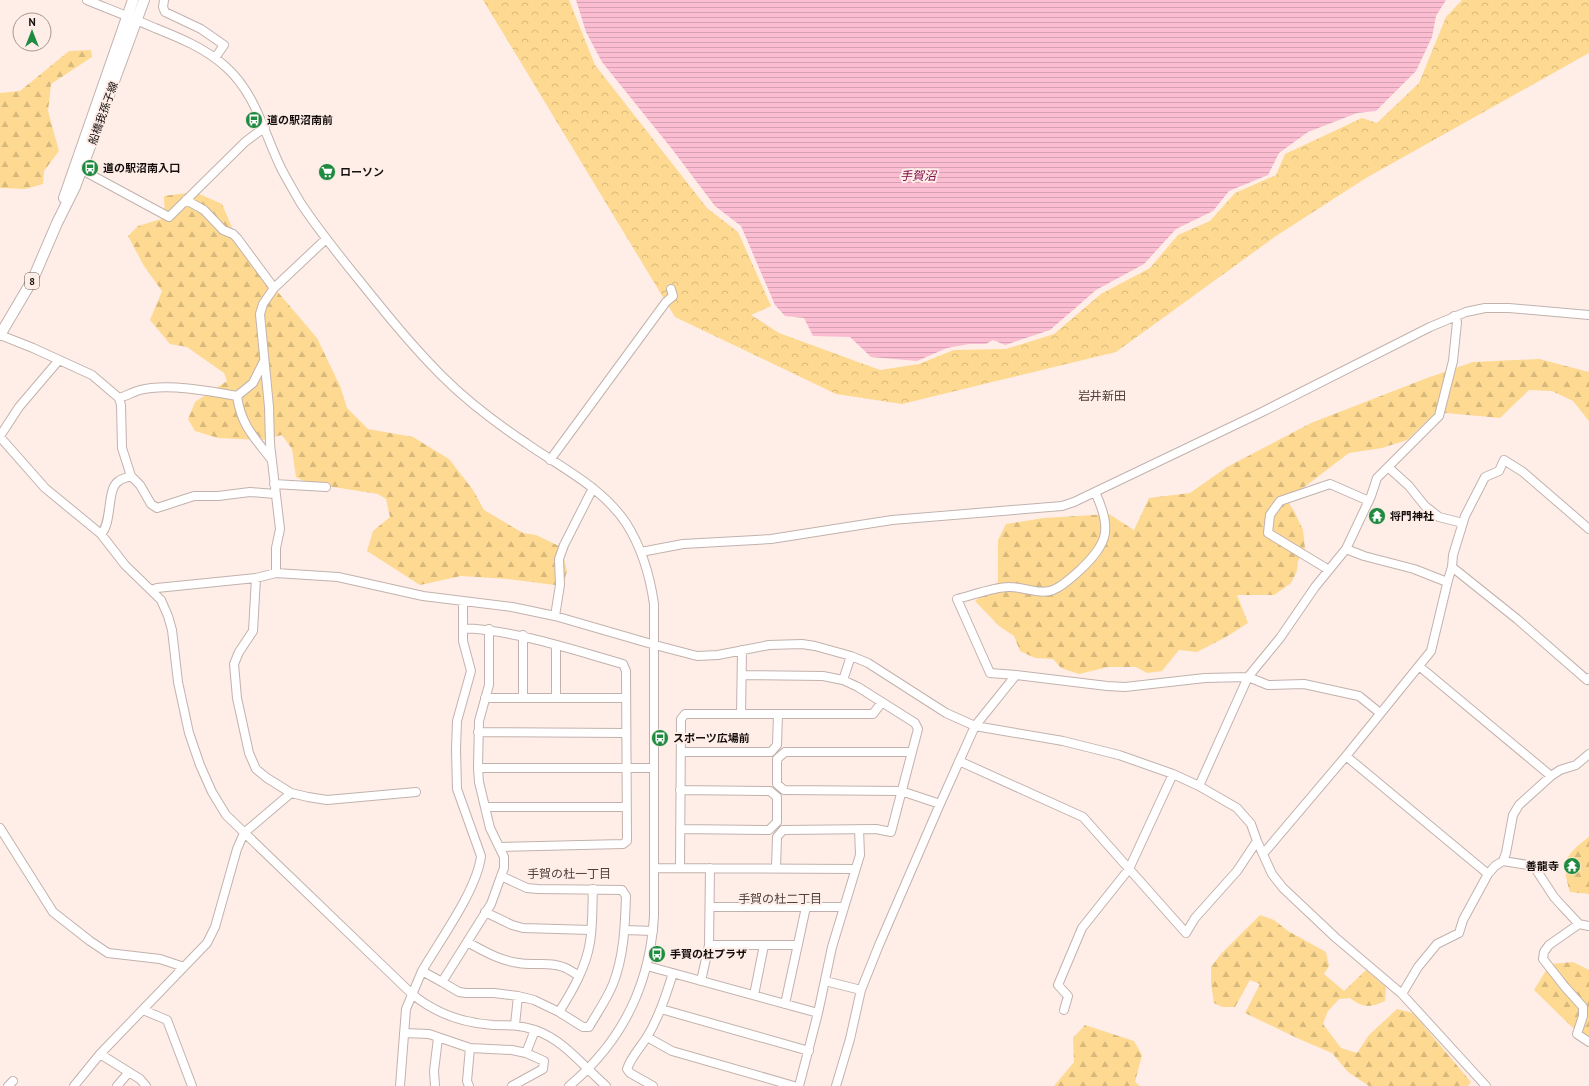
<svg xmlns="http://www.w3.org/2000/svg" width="1589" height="1086" font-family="'PT Sans','Noto Sans JP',sans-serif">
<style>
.forest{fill:url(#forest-firs)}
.park{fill:url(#park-crowns)}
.water{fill:url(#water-rules)}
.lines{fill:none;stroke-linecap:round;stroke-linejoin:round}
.minor-casing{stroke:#c2b2ad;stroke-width:10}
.major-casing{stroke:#c2b2ad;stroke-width:12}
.minor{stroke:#fff;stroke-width:8}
.major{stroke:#fff;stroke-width:10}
.labels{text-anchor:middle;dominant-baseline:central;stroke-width:4;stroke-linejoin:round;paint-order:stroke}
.shield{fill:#ffeee8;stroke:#5a524f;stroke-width:1}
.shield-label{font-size:10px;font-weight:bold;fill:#140f0d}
.street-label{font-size:11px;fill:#140f0d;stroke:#ffeee8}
.poi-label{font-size:11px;font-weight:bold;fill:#140f0d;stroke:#ffeee8;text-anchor:start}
.water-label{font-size:12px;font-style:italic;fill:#810e4a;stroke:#ffeee8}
.neighbourhood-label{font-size:12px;fill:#4d403b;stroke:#ffeee8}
</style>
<defs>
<pattern id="forest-firs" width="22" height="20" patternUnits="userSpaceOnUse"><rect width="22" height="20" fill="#fdd991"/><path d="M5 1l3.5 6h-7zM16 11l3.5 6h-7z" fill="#d8b97c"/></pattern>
<pattern id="park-crowns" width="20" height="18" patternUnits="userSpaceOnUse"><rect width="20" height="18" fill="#fdd991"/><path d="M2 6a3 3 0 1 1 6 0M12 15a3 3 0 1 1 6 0" fill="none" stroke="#d8b97c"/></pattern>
<pattern id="water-rules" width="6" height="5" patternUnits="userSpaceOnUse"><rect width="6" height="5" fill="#fabdd2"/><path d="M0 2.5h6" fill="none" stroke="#d5a1b3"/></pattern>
</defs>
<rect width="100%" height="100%" fill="#ffeee8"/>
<path class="forest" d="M91,50L92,57L51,84L48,111L59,151L44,171L43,184L25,189L0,188V93L20,91L69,51Z
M195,192L222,204L233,230L236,243L317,338L340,386L347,408L368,429L413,437L449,459L473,490L484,510L523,533L536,535L561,547L567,571L563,586L508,579L461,576L420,585L367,551L373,531L390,517L386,499L378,494L308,483L296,477L292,449L282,435L262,440L218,438L195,431L188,419L195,402L227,381L224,373L187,347L170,344L150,320L162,291L144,266L128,236L138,226L165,218L164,196Z
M1539,359L1589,372V421L1573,401L1552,391L1529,390L1500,418L1446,413L1431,417L1407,440L1382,448L1349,453L1287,500L1294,511L1303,530L1305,548L1298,561L1297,571L1291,583L1274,595H1237L1248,623L1226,637L1197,652L1179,650L1162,671L1147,673L1136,667H1108L1079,674L1061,668L1053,659L1035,658L1020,651L1014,636L999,626L975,601L998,582V540L1006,524L1044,518L1109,514L1134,530L1149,498L1190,493L1227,467L1311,423L1427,378L1473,362Z
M1589,837V894L1570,892C1561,861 1564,856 1589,837Z
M1260,915L1274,920L1288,931L1326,952L1329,966L1324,974L1344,991L1366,970L1386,987L1385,1001C1370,1008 1363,1008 1350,998L1339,999L1328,1011L1323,1024L1341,1048L1357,1053L1369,1035L1397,1009L1413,1013L1471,1082L1468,1086H1369L1348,1072L1332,1053L1299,1039L1245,1013L1260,984L1250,980L1235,1007H1222L1214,1003L1211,984V967L1221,954Z
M1573,962L1589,970V1039L1572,1027L1534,990L1550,964Z
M1085,1025L1134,1041L1142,1055L1135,1082L1140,1086H1054L1074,1062L1073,1038Z"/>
<path class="park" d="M483,0H569L595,65L707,208L738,232L771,306L751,315L779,333L880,370L919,364L954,350L1006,349L1054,334L1101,294L1150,268L1178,235L1210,221L1235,193L1276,175L1285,154L1362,118L1377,123L1419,83L1446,17L1462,0H1589V53L1366,178L1276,236L1116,352L902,404L836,394L675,317Z"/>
<path class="water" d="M576,0H1446L1436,16L1432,37L1416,71L1376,111L1357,113L1308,132L1279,153L1268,175L1229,191L1213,211L1176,229L1144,264L1096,290L1050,330L1005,345L993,340L986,344H969L947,348L917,361L871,357L850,337L813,336L804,318L785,316L775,305L741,226L715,206L672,149L602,62L586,32Z"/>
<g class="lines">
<g class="minor-casing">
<path id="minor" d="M87,0C109,9 132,18 155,28C180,38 205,48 226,67C256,94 264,133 281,168C287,180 294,191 300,202C319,231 341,258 363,285C388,316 413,347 442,376C467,401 496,423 526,443C560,467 602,487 626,523C642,548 650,576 654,604V916C650,985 622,1042 569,1086
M164,0L163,7L165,12L201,29L224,45L215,58
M82,170L169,217L245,142L265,127
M186,200L204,210L223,230L233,234L237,238L274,288
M0,335L33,348L92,375L119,398L121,405L122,448L131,476L140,485L151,504L157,508L194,496H218L250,492L275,494
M264,361L253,383L237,396C241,425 254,437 271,459
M119,398C126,396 133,392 140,390C166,383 210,391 237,396
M0,436L19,407L59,360
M0,437L45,488L101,534L125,565L161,600L168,616L172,630L178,682L189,733L200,765L212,792L226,815L412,994C435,1013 463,1023 493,1025C508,1025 521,1025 535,1030C564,1040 583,1066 606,1086
M550,460L666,302L673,296L671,289
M1388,467L1409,486L1425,506L1439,517L1463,523
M274,484L326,487
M101,534C113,522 106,488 119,481C122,478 127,478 131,476
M1346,549L1364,556L1414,569L1447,582
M641,552L683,544L771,539L892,520L1062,506L1074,502L1260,413L1430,327L1466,312L1485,308H1509L1589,315
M1452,567L1517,619L1587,680L1589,678
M1329,570L1268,533L1270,515L1280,501L1330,484L1369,501
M276,573V548L280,529L270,444L269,407L260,314L263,304L274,288L326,239
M256,578L253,631L239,652L234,664L237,698L249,753L256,769L267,778L291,793L308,797L327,800L416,792
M151,590L157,588L256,578L276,573L338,577L423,596L512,607L555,616L655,645L697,656L718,655L769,645L802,644L815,646L851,656L868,663L946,713L975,726L1063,741L1119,755L1173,774L1199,786L1237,808L1251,824L1257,841L1272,874L1283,888L1336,938L1402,994L1486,1086
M555,616L560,585L559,559L564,545L593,488
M463,628C518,631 570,649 623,664L626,671L627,841L623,844L500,847
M1419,666L1551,776
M742,675L823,676L843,680L858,687L915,723L918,729L891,832L876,829L783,830L777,837L776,868
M1016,675L1107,686L1125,687L1205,678L1248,677L1268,685L1304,684L1359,696L1380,713
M843,680L851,656
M485,698H625
M523,698V635
M556,698V645
M741,714L742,650
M478,732L626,733
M681,752H771L777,745L778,714
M911,752H785L777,759V784L784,790L901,791L940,804
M1346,756L1488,874
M959,761L1083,817L1186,933L1195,918L1237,871L1257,841
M478,768H654
M1199,786L1248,677L1280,638L1315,587L1346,549L1371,496L1377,478L1439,416L1453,361L1457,322L1454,316
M680,790L770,791L777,797V822L769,830L680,829
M486,807H626
M0,828L53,912L90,941L108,953L160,959L184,967
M1263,854L1346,756L1431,651L1448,580L1452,567L1453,555L1465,516L1485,477L1499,471L1504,460L1523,472L1589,529
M1503,861L1528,865L1535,868L1554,897L1563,907L1579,924L1589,926
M654,868L855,869
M680,868L681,719L685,714H873L882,702
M710,907H843
M485,912L512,925L523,928L591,930
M1579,924L1549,945L1544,952L1543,959L1565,987L1583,1007V1016L1577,1034L1589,1042
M625,930L653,931
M467,942C484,951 500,961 519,963C533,966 549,961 563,967C569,969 574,973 579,976
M709,945H798
M647,966L818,1013
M422,971C440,940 477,890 481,856L457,789L456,749L457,721L471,671L463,641V602
M701,981L709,945L710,868
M825,981L861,990
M442,982L459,992L466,993H494L518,996L534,1000L559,1012L583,1027H589C597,1013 607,999 613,984C624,956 625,926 626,896L622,890L538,889L527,888L501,876
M1402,994L1418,967L1437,944L1459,933L1463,920L1488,874L1495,866L1503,861L1506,853L1513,815L1519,805L1551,776L1560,770L1576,765L1589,754
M754,995L764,945
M785,1004L806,907
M661,1009L809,1051
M143,1010L167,1020L192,1086
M1064,1010L1068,996L1058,985L1082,928L1129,869L1173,774
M559,1012C573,990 586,967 590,942C593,925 592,906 593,889
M515,1025L518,996
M404,1033L429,1034L470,1048L512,1050L526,1053L544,1061L543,1069L512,1086
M647,1037L672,1051L794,1086
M526,1053L535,1030
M100,1054L140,1079L146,1086
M8,1086L13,1081
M74,1086L100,1054L207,943L215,927L237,849L244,833L291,793
M117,1086L129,1072
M400,1086L406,1009L422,971L442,982L491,904L504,868V857L490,828L479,782L478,768L479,721L489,685V629
M435,1086L434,1071L438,1038
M469,1086L467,1081L470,1048
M653,1086L630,1073L627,1069C631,1057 640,1048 647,1037C659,1017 666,995 673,973
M799,1086L818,1013L832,947L860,855L859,829
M836,1086L850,1039L861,990L879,945L940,804L975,726L1016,675L990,673L957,599C970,596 997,586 1010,587C1024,587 1040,595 1053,590C1063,586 1072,577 1080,570C1109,543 1112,528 1095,492"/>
</g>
<g class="major-casing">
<path id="major" d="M64,198L133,0
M0,335L33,279L57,223L75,187L144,0"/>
</g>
<use href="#minor" class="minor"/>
<use href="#major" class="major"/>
</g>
<defs>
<g id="bus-disc" transform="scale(0.9)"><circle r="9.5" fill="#208a40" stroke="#ffeee8"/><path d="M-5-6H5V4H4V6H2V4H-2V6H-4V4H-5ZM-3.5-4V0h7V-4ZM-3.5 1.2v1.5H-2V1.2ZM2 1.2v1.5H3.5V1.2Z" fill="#fff"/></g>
<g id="supermarket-disc" transform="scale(0.9)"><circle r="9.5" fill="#208a40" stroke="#ffeee8"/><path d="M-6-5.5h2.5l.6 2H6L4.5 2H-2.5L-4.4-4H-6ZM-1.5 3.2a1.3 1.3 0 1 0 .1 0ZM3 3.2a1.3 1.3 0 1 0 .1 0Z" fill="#fff"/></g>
<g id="temple-disc" transform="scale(0.9)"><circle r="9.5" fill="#208a40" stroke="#ffeee8"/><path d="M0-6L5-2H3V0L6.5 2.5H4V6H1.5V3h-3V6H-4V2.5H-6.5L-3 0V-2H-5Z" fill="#fff"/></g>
</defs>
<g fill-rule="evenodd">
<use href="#bus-disc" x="254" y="120"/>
<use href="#bus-disc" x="90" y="168"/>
<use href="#supermarket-disc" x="327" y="172"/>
<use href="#temple-disc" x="1377" y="516"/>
<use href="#bus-disc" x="660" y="738"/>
<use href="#temple-disc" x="1572" y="866"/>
<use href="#bus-disc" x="657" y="954"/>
</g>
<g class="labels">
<rect class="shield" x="25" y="273" width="14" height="16" rx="3"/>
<g class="shield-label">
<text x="32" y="281">8</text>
</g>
<g class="street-label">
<text transform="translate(103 113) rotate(-70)">船橋我孫子線</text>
</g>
<g class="poi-label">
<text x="267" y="120">道の駅沼南前</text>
<text x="103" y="168">道の駅沼南入口</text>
<text x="340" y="172">ローソン</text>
<text x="1390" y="516">将門神社</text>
<text x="673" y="738">スポーツ広場前</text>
<text x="1559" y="866" text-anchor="end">善龍寺</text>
<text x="670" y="954">手賀の杜プラザ</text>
</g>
<g class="water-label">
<text x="918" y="175">手賀沼</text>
</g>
<g class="neighbourhood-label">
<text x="1102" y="395">岩井新田</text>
<text x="569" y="873">手賀の杜一丁目</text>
<text x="780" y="898">手賀の杜二丁目</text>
</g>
</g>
<g transform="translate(32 32)"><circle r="19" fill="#ffeee8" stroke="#a19590"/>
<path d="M0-3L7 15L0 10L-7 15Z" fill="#208a40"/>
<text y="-6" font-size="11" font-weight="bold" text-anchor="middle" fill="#140f0d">N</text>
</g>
</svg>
